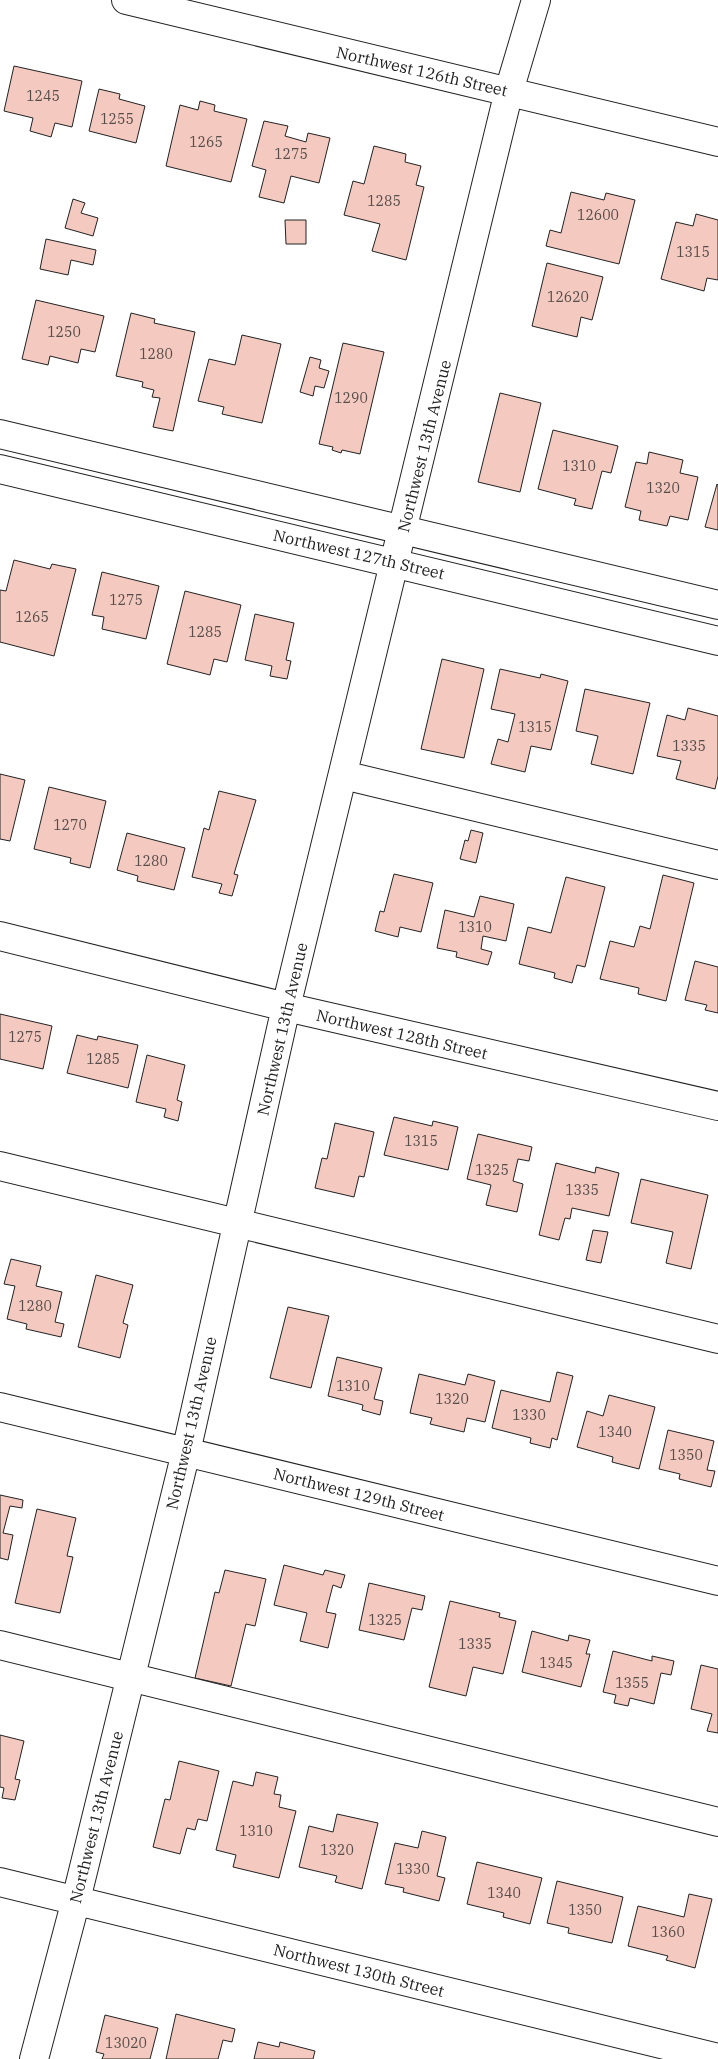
<svg xmlns="http://www.w3.org/2000/svg" width="718" height="2059" font-family="'IBM Plex Serif',serif">
<style>
.building{fill:#f3c9c0;stroke:#222}
.lines{fill:none;stroke-linecap:round;stroke-linejoin:round}
.minor-casing{stroke:#222;stroke-width:30}
.minor{stroke:#fff;stroke-width:28}
.labels{text-anchor:middle;dominant-baseline:central;stroke-width:4;stroke-linejoin:round;paint-order:stroke}
.number-label{font-size:14px;fill:#564c4a}
.street-label{font-size:16px;fill:#222;stroke:#fff}
</style>
<rect width="100%" height="100%" fill="#fff"/>
<path class="building" d="M14,66L82,81L72,127L55,123L51,137L30,131L33,118L4,111Z
M99,89L120,94L119,99L145,106L136,143L89,131Z
M200,101L215,105L214,111L247,119L231,182L166,166L180,105L198,110Z
M264,121L288,126L285,136L306,142L308,133L330,138L319,183L291,176L284,203L259,197L266,170L252,166Z
M374,146L406,154L405,162L421,166L416,185L424,187L406,260L372,251L380,224L344,215L353,181L364,184Z
M571,192L604,200L606,193L635,200L619,264L546,246L550,230L561,233Z
M73,199L85,203L81,213L98,218L93,236L65,228Z
M696,214L718,220V280L707,278L704,291L661,279L676,222L693,226Z
M285,220H306V244H286Z
M46,239L96,250L93,265L71,260L68,275L40,269Z
M547,263L603,277L592,320L581,317L577,337L532,326Z
M36,300L104,316L95,352L81,349L78,363L50,356L48,365L22,359Z
M131,313L155,319L154,323L195,332L173,431L153,427L160,398L152,397L154,390L142,387L143,382L116,376Z
M242,335L281,344L262,423L222,414L224,407L198,401L209,359L235,365Z
M343,343L384,352L360,454L342,450L341,453L332,450L333,447L319,444Z
M310,357L321,360L319,368L329,371L324,388L315,386L313,396L300,392Z
M500,393L541,403L520,492L478,482Z
M553,430L618,446L611,473L602,471L592,509L574,505L576,499L538,489Z
M649,452L683,460L680,473L698,477L688,520L670,516L667,526L639,520L641,511L625,507L636,462L647,464Z
M717,484L718,485V530L705,527Z
M14,560L50,569L52,564L76,569L54,656L0,642V590L6,591Z
M102,572L159,586L146,639L102,629L104,617L92,615Z
M185,591L241,605L227,662L214,659L210,675L167,664Z
M255,614L294,623L286,660L291,661L287,679L270,676L272,666L245,660Z
M442,659L484,669L464,758L421,749Z
M500,669L540,678L541,674L568,681L551,750L531,746L525,772L491,764L498,739L508,742L515,714L491,709Z
M585,689L650,703L633,774L591,764L598,736L576,731Z
M688,708L718,716V776L715,789L676,779L681,761L657,756L667,715L685,720Z
M0,774L25,780L10,841L0,839Z
M49,787L106,801L90,868L70,863L71,858L34,849Z
M219,791L256,800L234,874L238,875L232,896L219,893L222,884L192,877L204,828L209,830Z
M471,830L483,833L476,863L460,859L465,840L468,841Z
M127,833L185,848L174,890L137,881L138,876L117,870Z
M394,874L433,883L421,932L400,927L398,937L375,931L380,911L384,912Z
M663,875L694,883L666,1001L638,994L639,988L600,979L610,941L634,947L640,926L650,929Z
M566,877L605,887L585,967L577,965L572,983L554,978L555,973L519,964L528,927L551,933Z
M480,896L514,904L506,941L483,936L481,949L492,952L488,965L456,957L457,952L437,948L445,910L474,917Z
M695,961L718,967V1013L705,1010L707,1005L685,1000Z
M0,1014L52,1026L43,1069L0,1059Z
M77,1035L97,1040L98,1036L138,1045L128,1088L67,1073Z
M147,1055L185,1065L177,1100L182,1102L178,1121L164,1117L166,1109L136,1102Z
M394,1117L432,1126L433,1121L458,1127L448,1170L384,1155Z
M335,1123L374,1132L364,1177L359,1176L354,1197L315,1188L322,1158L327,1159Z
M478,1134L532,1147L529,1161L518,1159L513,1181L523,1184L517,1212L486,1205L491,1185L467,1179Z
M556,1163L595,1173L596,1167L619,1173L609,1216L572,1208L570,1219L565,1218L559,1240L539,1235Z
M641,1179L708,1195L691,1269L666,1263L673,1232L631,1223Z
M593,1230L608,1232L601,1263L586,1260Z
M11,1259L41,1266L36,1286L62,1292L55,1322L64,1324L61,1337L26,1329L27,1324L7,1319L15,1286L4,1284Z
M96,1275L133,1285L123,1323L128,1325L120,1358L78,1347Z
M288,1307L329,1316L311,1388L270,1378Z
M337,1357L382,1368L374,1399L383,1401L380,1415L362,1410L363,1405L328,1396Z
M557,1372L573,1376L557,1440L552,1438L550,1448L530,1443L531,1438L492,1428L501,1390L550,1402Z
M419,1374L465,1385L468,1374L495,1381L485,1422L467,1418L464,1432L430,1424L432,1418L410,1413Z
M609,1395L655,1407L639,1469L612,1462L613,1457L577,1447L587,1411L603,1416Z
M668,1430L714,1441L707,1470L715,1471L711,1487L679,1479L680,1474L659,1469Z
M0,1495L23,1500L22,1508L10,1506L3,1533L13,1535L8,1560L0,1558Z
M37,1509L76,1518L67,1556L73,1557L60,1613L15,1603Z
M284,1565L323,1575L325,1570L345,1575L341,1588L333,1585L326,1612L336,1614L328,1648L300,1641L307,1613L274,1605Z
M225,1570L266,1579L255,1626L246,1624L231,1686L195,1678L215,1592L219,1593Z
M369,1583L425,1596L422,1610L412,1608L404,1640L359,1630Z
M450,1601L500,1613L499,1617L516,1621L503,1674L473,1667L466,1696L429,1687Z
M532,1631L568,1641L569,1635L590,1640L586,1654H590L581,1687L522,1672Z
M613,1651L652,1661V1656L674,1661L671,1675L661,1673L654,1704L630,1698L628,1706L614,1703L616,1695L603,1692Z
M701,1665L718,1669V1733L707,1731L712,1714L691,1709Z
M0,1735L24,1741L15,1779L20,1780L15,1800L2,1798L4,1788L0,1787Z
M179,1761L219,1771L207,1821L198,1819L195,1830L187,1828L180,1854L153,1847L165,1799L170,1800Z
M256,1772L278,1777L274,1794L281,1795L279,1807L296,1811L279,1878L233,1867L236,1855L216,1850L233,1781L253,1786Z
M337,1814L378,1823L362,1889L335,1882L337,1876L299,1867L309,1826L333,1832Z
M422,1831L446,1837L437,1876L445,1878L439,1901L403,1892L404,1888L385,1884L395,1843L418,1848Z
M477,1862L542,1878L530,1924L503,1917L504,1913L467,1904Z
M557,1881L623,1897L612,1943L568,1933L569,1928L547,1923Z
M689,1894L712,1899L695,1968L666,1960L668,1956L628,1946L638,1906L684,1917Z
M176,2014L235,2029L232,2042L223,2040L218,2059H166Z
M105,2015L158,2028L150,2059H102L104,2054L96,2052Z
M258,2042L279,2047L280,2042L315,2051L313,2059H254Z"/>
<g class="lines">
<g class="minor-casing">
<path id="minor" d="M126,0L718,142
M0,434L718,605
M0,469L718,641
M343,775L718,865
M0,936L286,1007L718,1106
M0,1166L718,1339
M0,1407L718,1581
M0,1645L718,1822
M0,1882L718,2058
M34,2059L76,1900L186,1452L286,1007L509,91L536,0"/>
</g>
<use href="#minor" class="minor"/>
</g>
<g class="labels">
<g class="number-label">
<text x="43" y="96">1245</text>
<text x="117" y="119">1255</text>
<text x="206" y="142">1265</text>
<text x="291" y="154">1275</text>
<text x="384" y="201">1285</text>
<text x="598" y="215">12600</text>
<text x="693" y="252">1315</text>
<text x="568" y="297">12620</text>
<text x="64" y="332">1250</text>
<text x="156" y="354">1280</text>
<text x="351" y="398">1290</text>
<text x="579" y="466">1310</text>
<text x="663" y="488">1320</text>
<text x="126" y="600">1275</text>
<text x="32" y="617">1265</text>
<text x="205" y="632">1285</text>
<text x="535" y="727">1315</text>
<text x="689" y="746">1335</text>
<text x="70" y="825">1270</text>
<text x="151" y="861">1280</text>
<text x="475" y="927">1310</text>
<text x="25" y="1037">1275</text>
<text x="103" y="1059">1285</text>
<text x="421" y="1141">1315</text>
<text x="492" y="1170">1325</text>
<text x="582" y="1190">1335</text>
<text x="35" y="1306">1280</text>
<text x="353" y="1386">1310</text>
<text x="452" y="1399">1320</text>
<text x="529" y="1415">1330</text>
<text x="615" y="1432">1340</text>
<text x="686" y="1455">1350</text>
<text x="385" y="1620">1325</text>
<text x="475" y="1644">1335</text>
<text x="556" y="1663">1345</text>
<text x="632" y="1683">1355</text>
<text x="256" y="1831">1310</text>
<text x="337" y="1850">1320</text>
<text x="413" y="1869">1330</text>
<text x="504" y="1893">1340</text>
<text x="585" y="1910">1350</text>
<text x="668" y="1932">1360</text>
<text x="126" y="2043">13020</text>
</g>
<g class="street-label">
<text transform="translate(422 71) rotate(13)">Northwest 126th Street</text>
<text transform="translate(424 446) rotate(-76)">Northwest 13th Avenue</text>
<text transform="translate(359 554) rotate(13)">Northwest 127th Street</text>
<text transform="translate(282 1029) rotate(-77)">Northwest 13th Avenue</text>
<text transform="translate(402 1034) rotate(13)">Northwest 128th Street</text>
<text transform="translate(191 1423) rotate(-77)">Northwest 13th Avenue</text>
<text transform="translate(359 1494) rotate(14)">Northwest 129th Street</text>
<text transform="translate(96 1817) rotate(-76)">Northwest 13th Avenue</text>
<text transform="translate(359 1970) rotate(14)">Northwest 130th Street</text>
</g>
</g>
</svg>
